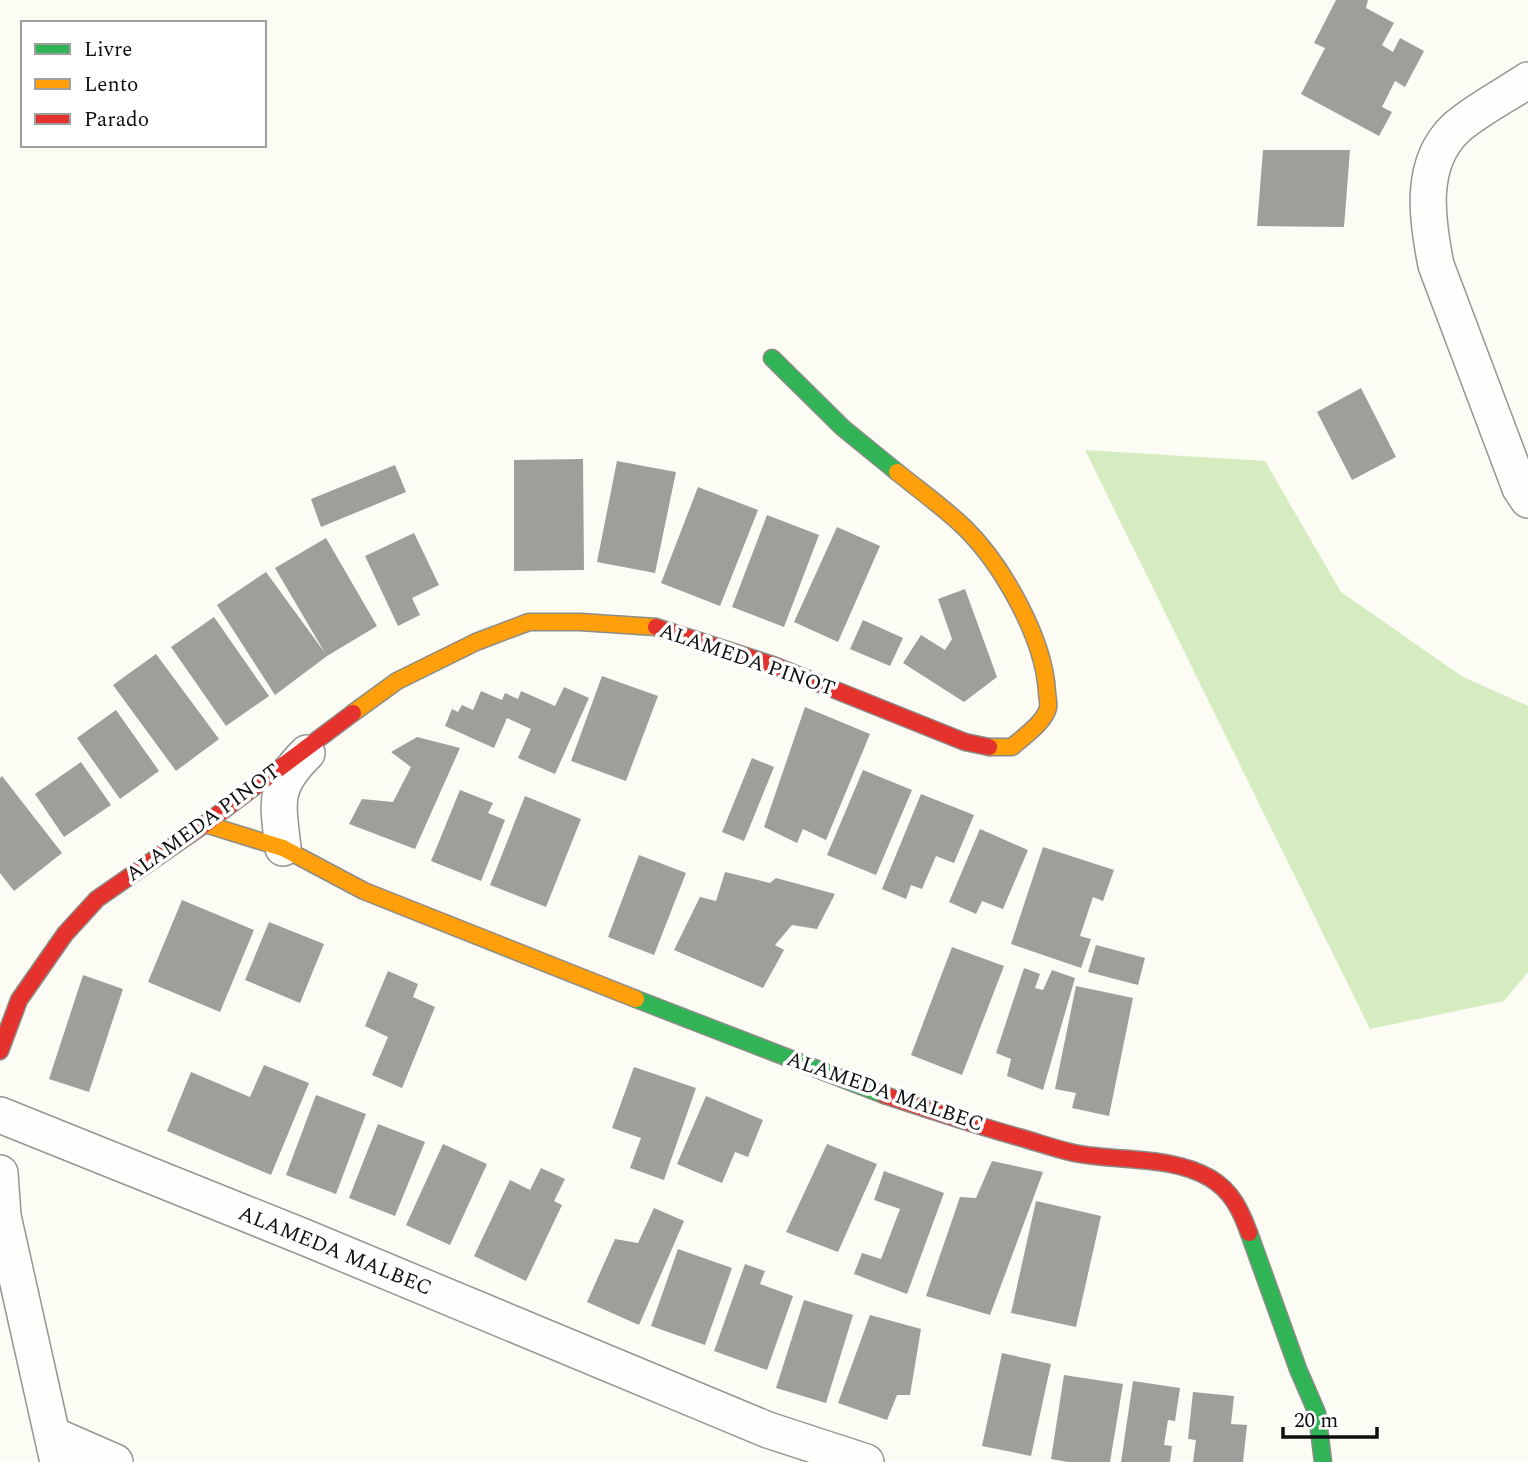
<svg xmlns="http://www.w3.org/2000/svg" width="1528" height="1462" font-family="Spectral,serif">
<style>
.forest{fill:#d4ecc0}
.building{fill:#a09e9a}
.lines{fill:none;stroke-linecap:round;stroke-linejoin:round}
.street-casing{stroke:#969592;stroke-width:38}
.fast-casing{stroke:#8c8c89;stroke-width:19}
.slow-casing{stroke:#8c8c89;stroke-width:19}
.jam-casing{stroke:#8c8c89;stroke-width:19}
.street{stroke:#fffefd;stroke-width:35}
.fast{stroke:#30b455;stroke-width:16}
.slow{stroke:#ff9f0a;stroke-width:16}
.jam{stroke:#e5322d;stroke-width:16}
.labels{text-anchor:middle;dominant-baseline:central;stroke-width:7;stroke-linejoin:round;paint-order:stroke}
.street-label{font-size:21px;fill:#0f0f0f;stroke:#fff}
</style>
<rect width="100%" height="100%" fill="#fcfbf4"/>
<path class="forest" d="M1085,450L1265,461L1341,592L1463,677L1528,706V972L1504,1001L1370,1029Z"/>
<path class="building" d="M1336,0H1368L1366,8L1394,23L1382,45L1393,52L1400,38L1424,51L1405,87L1395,81L1382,107L1392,112L1379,136L1301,94L1325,48L1314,43Z
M1263,150H1350L1344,227L1257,226Z
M1361,388L1396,457L1352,480L1317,412Z
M583,459L584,570L514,571V460Z
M617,461L676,472L655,573L597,562Z
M395,465L406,492L321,527L311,499Z
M698,487L758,510L720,606L661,583Z
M767,515L819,535L784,627L732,607Z
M837,527L880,546L838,642L794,622Z
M414,533L439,585L412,598L420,615L398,626L365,556Z
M326,538L377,626L327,656L275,695L217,605L266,572L325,653L275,568Z
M965,589L997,677L964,702L903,663L921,635L945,650L952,639L938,599Z
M214,617L269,696L226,726L171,647Z
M863,620L903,638L890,666L850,649Z
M156,654L219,739L176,771L113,685Z
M602,676L658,696L626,781L571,761Z
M564,687L589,698L555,774L518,758L531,729L507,718L494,748L445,726L452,709L458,712L462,705L473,710L481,691L502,700L505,693L518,699L521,691L555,706Z
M805,707L870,734L826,840L803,829L797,843L764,827Z
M116,710L159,771L120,799L77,738Z
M417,737L460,748L415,849L349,824L362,799L393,802L411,767L391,752Z
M752,758L774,767L744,841L722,832Z
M81,762L111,805L64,837L35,794Z
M863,770L912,790L876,875L827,855Z
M2,776L62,853L14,891L0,873V778Z
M460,790L493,803L488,813L505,820L481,881L431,861Z
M921,794L974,815L954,863L936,856L922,889L911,885L906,899L882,889Z
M525,796L581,819L546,907L490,885Z
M980,829L1028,850L1003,909L982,901L976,914L949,902Z
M1043,847L1114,870L1103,901L1093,897L1080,936L1091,939L1081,968L1011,944Z
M639,855L686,873L654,955L608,937Z
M725,872L770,883L776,878L835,894L817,929L792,925L775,945L784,950L763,988L674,950L700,897L716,901Z
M182,900L254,930L220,1012L148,982Z
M269,922L324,944L300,1003L245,980Z
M1096,945L1145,958L1138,985L1088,972Z
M952,947L1004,966L962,1075L911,1055Z
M1024,968L1040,974L1035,988L1043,990L1052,970L1075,978L1043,1090L1007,1076L1011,1059L996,1053Z
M388,971L418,984L413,997L435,1007L402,1088L372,1075L388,1037L365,1026Z
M83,975L123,989L89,1092L49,1079Z
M1076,986L1133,998L1109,1116L1072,1108L1076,1093L1055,1089Z
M264,1065L309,1083L271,1175L167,1131L191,1072L250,1097Z
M634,1067L696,1088L664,1180L630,1168L641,1138L612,1128Z
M316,1095L366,1114L336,1194L286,1175Z
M706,1096L763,1120L748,1157L735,1152L722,1183L677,1164Z
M378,1124L425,1142L395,1216L349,1198Z
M443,1144L487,1164L450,1245L406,1225Z
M827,1144L877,1164L838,1252L786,1232Z
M992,1161L1043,1172L990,1315L926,1296L960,1197L976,1198Z
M541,1168L565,1179L554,1201L562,1205L526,1281L474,1256L510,1180L530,1190Z
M884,1171L944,1193L907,1294L854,1274L862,1253L881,1259L900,1209L874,1200Z
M1036,1201L1101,1216L1076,1327L1011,1313Z
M654,1208L684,1221L639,1325L587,1302L615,1239L638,1243Z
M678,1249L732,1268L705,1345L651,1326Z
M745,1264L765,1271L760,1284L793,1296L767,1370L714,1351Z
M804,1300L853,1315L826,1403L776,1388Z
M870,1315L921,1329L910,1395H897L887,1420L838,1403Z
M1002,1353L1051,1364L1031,1456L982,1446Z
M1064,1375L1123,1384L1110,1462H1068L1051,1459Z
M1133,1381L1180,1388L1175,1421L1168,1420L1164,1445L1172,1446L1170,1462H1121Z
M1193,1392L1234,1396L1231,1424L1247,1425L1243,1462H1193L1196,1440L1188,1439Z"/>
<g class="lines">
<g class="street-casing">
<path id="street" d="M1528,80C1506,95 1475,111 1456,128C1418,164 1427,220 1436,265L1520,488L1528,500
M283,848C278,803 272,787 307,753
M0,1115L304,1237L768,1430L866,1462
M0,1173L3,1216L58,1462
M53,1435L115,1462"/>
</g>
<g class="fast-casing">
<path id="fast" d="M772,358L843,428L897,472
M636,999L884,1095
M1249,1233L1298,1369L1317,1413L1323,1462"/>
</g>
<g class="slow-casing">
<path id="slow" d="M897,472C919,490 943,507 964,527C1002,564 1044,638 1047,692C1047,696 1049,703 1048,708C1044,723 1023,737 1012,747H989
M353,713L397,681L476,642L529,622H580L656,627
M205,824L283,848L364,891L636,999"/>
</g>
<g class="jam-casing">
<path id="jam" d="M656,627L773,665L965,742L989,747
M0,1051L19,1000L65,934L97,899L205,824L353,713
M884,1095C930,1110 975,1125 1022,1138C1039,1143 1056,1149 1074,1153C1118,1162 1170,1155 1210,1178C1232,1191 1241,1211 1249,1233"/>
</g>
<use href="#street" class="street"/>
<use href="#fast" class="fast"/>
<use href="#slow" class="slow"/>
<use href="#jam" class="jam"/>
</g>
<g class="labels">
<g class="street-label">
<text transform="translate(747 660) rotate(19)">ALAMEDA PINOT</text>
<text transform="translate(203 823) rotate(-36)">ALAMEDA PINOT</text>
<text transform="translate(885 1092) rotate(19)">ALAMEDA MALBEC</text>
<text transform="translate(335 1251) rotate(22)">ALAMEDA MALBEC</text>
</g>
</g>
<rect x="21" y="21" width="245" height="126" fill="#ffffff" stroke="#9f9f9f" stroke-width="2"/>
<rect x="35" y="44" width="35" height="10" fill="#30b455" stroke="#9f9f9f" stroke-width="2"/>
<text x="84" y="56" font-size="21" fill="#0f0f0f">Livre</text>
<rect x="35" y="79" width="35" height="10" fill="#ff9f0a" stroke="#9f9f9f" stroke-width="2"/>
<text x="84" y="91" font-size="21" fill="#0f0f0f">Lento</text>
<rect x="35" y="114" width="35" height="10" fill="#e5322d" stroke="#9f9f9f" stroke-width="2"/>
<text x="84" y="126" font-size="21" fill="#0f0f0f">Parado</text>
<path d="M1283 1427v10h94v-10" fill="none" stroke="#0f0f0f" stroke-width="3.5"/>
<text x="1294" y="1427" font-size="21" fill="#0f0f0f" stroke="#ffffff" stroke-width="5" paint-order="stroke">20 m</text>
</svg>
